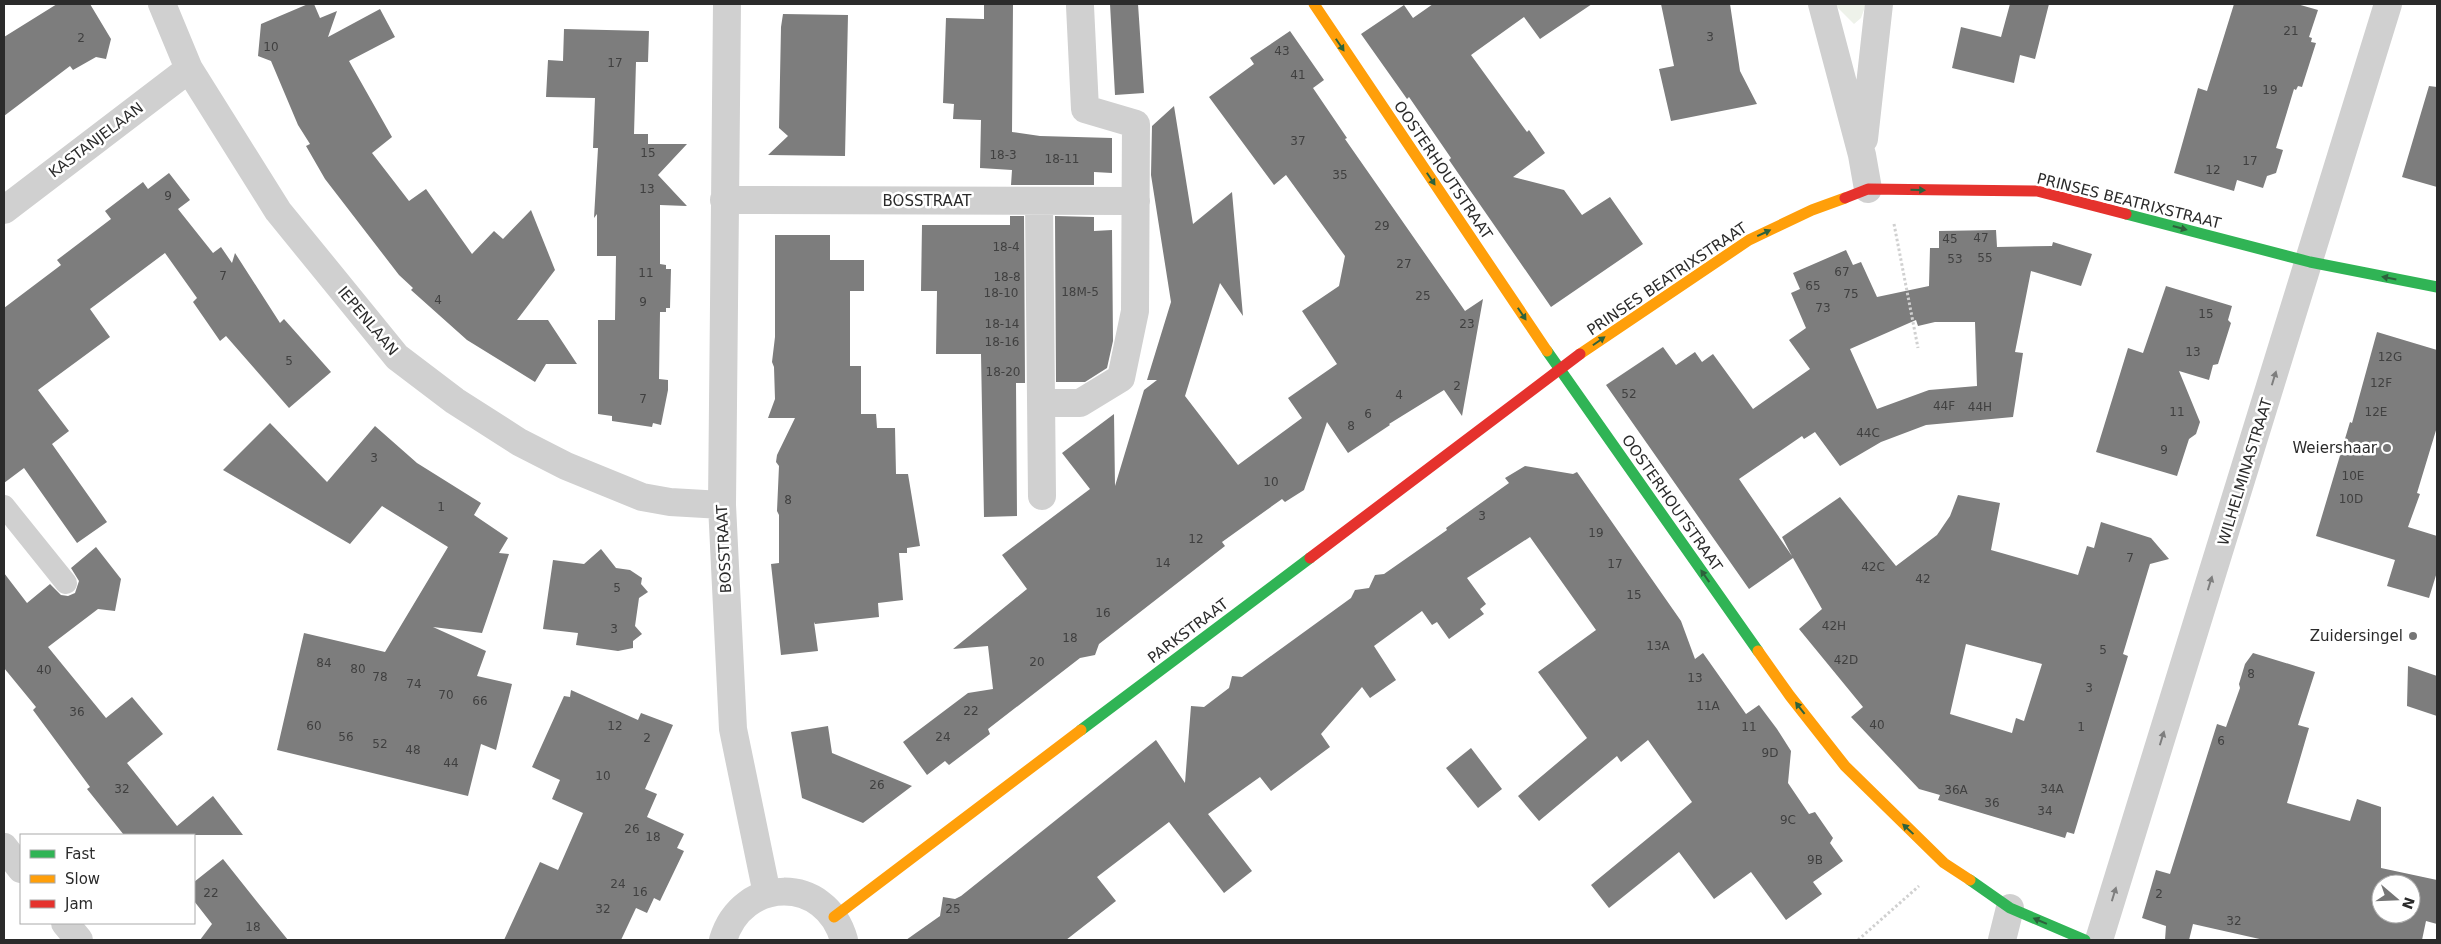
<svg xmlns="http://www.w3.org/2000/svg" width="2441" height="944" font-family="'DejaVu Sans',sans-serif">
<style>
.green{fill:#eef2ea}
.building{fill:#7d7d7d;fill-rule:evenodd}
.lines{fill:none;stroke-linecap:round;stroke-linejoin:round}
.path{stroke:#d0d0d0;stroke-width:3;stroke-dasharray:2.5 2.5;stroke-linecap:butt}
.lane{stroke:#d0d0d0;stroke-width:22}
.street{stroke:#d0d0d0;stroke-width:28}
.fast{stroke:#30b455;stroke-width:11}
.slow{stroke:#ff9f0a;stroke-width:11}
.jam{stroke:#e5322d;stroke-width:11}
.oneway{fill:#2d623c}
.oneway2{fill:#7e7e7e}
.poi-dot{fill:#757575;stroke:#fff;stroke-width:2}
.labels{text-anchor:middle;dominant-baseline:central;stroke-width:5;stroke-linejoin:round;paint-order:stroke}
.number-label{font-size:12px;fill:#404040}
.street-label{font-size:15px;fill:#2b2b2b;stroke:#fff}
.poi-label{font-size:15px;fill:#2b2b2b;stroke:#fff;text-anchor:end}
</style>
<rect width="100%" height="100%" fill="#fff"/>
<path class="green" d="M1834,4H1866L1861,18L1854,24Z"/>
<path class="building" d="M57,4H90L111,39L106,59L96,57L73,70L70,66L4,116V37Z
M308,4H314L320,18L337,11L328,37L380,9L395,37L349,61L392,137L372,153L409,201L426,189L472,254L494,231L503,239L531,210L555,270L517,320H548L577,364H546L535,382L467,340L411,290L413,288L399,275L325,179L306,146L310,144L298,125L271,61L258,56L261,24Z
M984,4H1013L1012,132L1040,136L1112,138V173L1094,172V185H1011L1012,170L980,168L981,120L953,119L954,104L943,103L946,18L984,19Z
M1110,4H1138L1144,93L1115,95Z
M1433,4H1592L1540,39L1524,17L1471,55L1527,132L1529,130L1545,153L1513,177L1564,190L1582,215L1610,197L1643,244L1551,307L1449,160L1451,158L1409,97L1407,99L1361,34L1404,5L1413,18Z
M1661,4H1730L1740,71L1757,104L1671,121L1659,69L1674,66Z
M2010,4H2049L2035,59L2020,55L2014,83L1952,68L1961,27L2001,37Z
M2234,4H2297L2318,10L2309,37L2312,38L2311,42L2316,43L2302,87L2298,86L2296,90L2294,89L2276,148L2283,150L2276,173L2267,176L2263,188L2237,180L2234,191L2174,173L2198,88L2207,91Z
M783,14L848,15L845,156L768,155L788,136L779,128L781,27Z
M564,29L649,31L648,62H636L634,134H648V144H687L658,175L687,206L660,205V264L666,265V269H671L670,308H666V312H660L659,379L668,380V390L661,425L653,423L652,427L612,421V416L598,414V320H615L616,256H597V214L594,218L598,148H593L595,98L546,97L548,60L563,61Z
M1290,31L1324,80L1313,88L1347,138L1345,139L1465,311L1483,299L1462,416L1444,390L1389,424L1390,425L1348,453L1327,422L1304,490L1285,502L1282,499L1222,542L1225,546L1099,644L1095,655L1080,658L988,729L990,734L949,765L945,761L927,775L903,742L968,693L993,689L988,646L953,649L1027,589L1002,555L1090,489L1062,453L1114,414L1115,486L1144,390L1157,380H1147L1171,302L1151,175L1152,126L1174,106L1193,224L1232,192L1243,316L1220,283L1185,396L1238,465L1302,418L1288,398L1337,364L1302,311L1339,286L1345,256L1286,175L1274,185L1209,97L1254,64L1250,58Z
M2429,86L2437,87V187L2402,177Z
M169,173L190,200L178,209L213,253L221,247L232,263L235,253L280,323L284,319L331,372L289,408L226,336L220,341L193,302L197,298L165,253L90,309L110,337L38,390L69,431L52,444L107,522L77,543L24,468L4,483V308L61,265L57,260L111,219L105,211L143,182L148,189Z
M1010,216H1024L1025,383H1016L1017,516L984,517L981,354H936L937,291H921L922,225H1010Z
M1055,216L1094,217V231L1112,230L1113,341L1107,368L1085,382H1056Z
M1996,230L1997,247L2052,246L2053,242L2092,254L2081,286L2031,271L2015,352L2023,353L2013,417L1926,425L1881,442L1840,466L1815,432L1804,439L1802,436L1739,479L1792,556L1782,537L1840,497L1896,566L1937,535L1950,516L1958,495L2000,503L1991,550L2078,575L2087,546L2094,548L2101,522L2151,538L2169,559L2150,564L2123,654L2128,656L2074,834L2067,832L2065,838L1938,800L1940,795L1919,789L1851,717L1863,707L1799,629L1822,609L1793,558L1749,589L1606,385L1663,347L1676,365L1695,352L1702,362L1713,354L1753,409L1810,369L1789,340L1806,328L1791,293L1800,289L1793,273L1846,250L1853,265L1861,262L1877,297L1929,286L1930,248H1939V231ZM1916,320L1918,326L1935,322H1975L1977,386L1929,390L1877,409L1850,349ZM1966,644L2042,664L2024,721L2016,718L2012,733L1950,714Z
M775,235H830V260H864V291H850V366H861V414H876L877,428H895L896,474H908L920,546L907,548V553H899L903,600L878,603L879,617L815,624L814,622L818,651L781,655L771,564L779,563V515L777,511L779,466L776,462L777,455L795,418H768L775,399L774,367L772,362L775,337Z
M2166,286L2232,306L2228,320L2231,323L2218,364L2213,365L2209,380L2179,371L2200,422L2196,434L2189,439L2177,476L2096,452L2128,348L2143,353Z
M2377,332L2437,350V427L2417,493L2420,494L2408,527L2437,536V572L2429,598L2387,586L2395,560L2316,536L2350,422L2352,423Z
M270,423L327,482L375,426L417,463L481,503L474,515L508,538L499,553L509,554L482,633L433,627L486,651L477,676L512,684L496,750L481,744L468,796L277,750L304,633L385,652L448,547L382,506L350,544L223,470Z
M1525,466L1573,474L1577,472L1681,621L1695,659L1703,653L1746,714L1759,705L1777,729L1791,751L1788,783L1809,814L1815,812L1833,838L1830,843L1843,861L1813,882L1822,894L1786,920L1751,872L1714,899L1679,852L1609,908L1591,885L1692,802L1648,740L1621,762L1617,756L1539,821L1518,796L1587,738L1538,672L1596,630L1530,537L1467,578L1486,604L1480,609L1484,614L1449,639L1437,622L1432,625L1422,611L1374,646L1396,680L1370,698L1362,687L1321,734L1330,747L1271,791L1260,777L1208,814L1252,871L1224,893L1169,822L1097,877L1116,901L1066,940H906L940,916L943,897L955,899L961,896L1156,740L1185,783L1191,706L1204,707L1229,688L1232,676L1242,677L1351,598L1355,590L1369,588L1375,575L1384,574L1447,530L1446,528L1509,483L1505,478Z
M96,547L121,579L115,611L98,609L48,647L106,718L132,697L163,734L127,763L177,826L213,796L243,835H124L87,789L90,787L33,710L36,707L4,668V573L27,603L50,584L61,595L68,596L75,593L79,581L71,568Z
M601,549L616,568L630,570L642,578L641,584L648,592L639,598L635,626L642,634L633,641V648L618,651L576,645L578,633L543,629L553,560L584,564Z
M2253,653L2315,672L2298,725L2309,728L2287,803L2350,821L2357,799L2381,807V868L2437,880V924L2426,921L2422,940H2264L2193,924L2189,940H2165L2166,926L2142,918L2156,870L2170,874L2217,724L2226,727L2240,688L2239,684L2245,664ZM2381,884H2411V914H2381Z
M2408,666L2437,676V716L2407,706Z
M571,690L638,720L641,713L673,725L645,789L657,794L647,817L684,834L677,848L684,851L660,901L654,898L647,913L636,908L621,940H504L540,862L558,870L583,813L552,799L560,780L532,767L564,696L570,697Z
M828,726L832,753L912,786L863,823L802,798L791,732Z
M1471,748L1502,789L1478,808L1446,768Z
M223,859L258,903L288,940H200L212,924L194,901V882Z"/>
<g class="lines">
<path class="path" d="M1894,224L1918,348
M1858,940L1919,886"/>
<path class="lane" d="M4,506L66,583"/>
<path class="street" d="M162,4L189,69L278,211L397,357L455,401L519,442L566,466L642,497L670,502L722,505
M727,4L722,505L733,729L767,894
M1822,4L1862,155L1868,189
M1864,139L1879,4
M724,200L1136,201
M1039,201L1042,496
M4,210L189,69
M1041,403H1080L1121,378L1135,311L1136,124L1085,109L1080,6
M4,847L21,869
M65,923L79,940
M723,940C742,876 826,875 844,940
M2002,940L2010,908
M2099,940L2388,4"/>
<path class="fast" d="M2126,214L2310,262L2437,287
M1547,351L1758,651
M1081,730L1310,558
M1970,880L2010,908L2085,940"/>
<path class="slow" d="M1314,4L1547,351
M1580,354L1749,240L1812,210L1845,198
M1758,651L1790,696L1845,766L1944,863L1970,880
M834,917L1081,730"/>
<path class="jam" d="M1845,198L1868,189L2037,191L2126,214
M1310,558L1580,354"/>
</g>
<defs><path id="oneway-solid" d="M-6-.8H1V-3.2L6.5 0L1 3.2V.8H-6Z" transform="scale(1.25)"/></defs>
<g class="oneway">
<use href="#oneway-solid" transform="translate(1340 45) rotate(56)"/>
<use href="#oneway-solid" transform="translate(1431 179) rotate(56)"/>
<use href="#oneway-solid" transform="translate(1918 190) rotate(1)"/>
<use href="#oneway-solid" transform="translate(2180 228) rotate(15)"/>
<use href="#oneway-solid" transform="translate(1764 233) rotate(-25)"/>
<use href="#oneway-solid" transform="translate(2389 278) rotate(-169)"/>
<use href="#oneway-solid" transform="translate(1522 314) rotate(56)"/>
<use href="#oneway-solid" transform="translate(1599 341) rotate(-35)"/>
<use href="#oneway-solid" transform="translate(1705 576) rotate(-125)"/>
<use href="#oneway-solid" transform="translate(1800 708) rotate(-128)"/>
<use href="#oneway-solid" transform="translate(1908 829) rotate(-137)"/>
<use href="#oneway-solid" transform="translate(2040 921) rotate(-157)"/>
</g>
<g class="oneway2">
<use href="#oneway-solid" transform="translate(2274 378) rotate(-73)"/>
<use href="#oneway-solid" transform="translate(2210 583) rotate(-73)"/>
<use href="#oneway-solid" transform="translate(2162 738) rotate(-73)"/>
<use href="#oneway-solid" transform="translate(2114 894) rotate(-73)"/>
</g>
<g class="poi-dot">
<circle cx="2387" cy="448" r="5"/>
<circle cx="2413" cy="636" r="5"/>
</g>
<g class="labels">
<g class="number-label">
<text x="2291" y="31">21</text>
<text x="1710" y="37">3</text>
<text x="81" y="38">2</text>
<text x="271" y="47">10</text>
<text x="1282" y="51">43</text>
<text x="615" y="63">17</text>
<text x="1298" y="75">41</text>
<text x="2270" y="90">19</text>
<text x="1298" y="141">37</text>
<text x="648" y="153">15</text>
<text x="1003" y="155">18-3</text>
<text x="1062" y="159">18-11</text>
<text x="2250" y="161">17</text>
<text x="2213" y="170">12</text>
<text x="1340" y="175">35</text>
<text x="647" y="189">13</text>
<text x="168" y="196">9</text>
<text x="1382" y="226">29</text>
<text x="1981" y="238">47</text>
<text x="1950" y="239">45</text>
<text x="1006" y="247">18-4</text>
<text x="1985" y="258">55</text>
<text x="1955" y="259">53</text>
<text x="1404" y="264">27</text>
<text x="1842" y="272">67</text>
<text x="646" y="273">11</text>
<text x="223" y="276">7</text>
<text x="1007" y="277">18-8</text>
<text x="1813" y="286">65</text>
<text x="1080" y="292">18M-5</text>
<text x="1001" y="293">18-10</text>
<text x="1851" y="294">75</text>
<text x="1423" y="296">25</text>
<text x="438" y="300">4</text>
<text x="643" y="302">9</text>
<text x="1823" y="308">73</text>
<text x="2206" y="314">15</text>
<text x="1002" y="324">18-14</text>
<text x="1467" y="324">23</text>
<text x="1002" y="342">18-16</text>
<text x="2193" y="352">13</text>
<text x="2390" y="357">12G</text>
<text x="289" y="361">5</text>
<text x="1003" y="372">18-20</text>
<text x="2381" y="383">12F</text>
<text x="1457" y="386">2</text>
<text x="1629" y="394">52</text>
<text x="1399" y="395">4</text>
<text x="643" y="399">7</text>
<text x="1944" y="406">44F</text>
<text x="1980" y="407">44H</text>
<text x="2177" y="412">11</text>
<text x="2376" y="412">12E</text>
<text x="1368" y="414">6</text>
<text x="1351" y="426">8</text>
<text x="1868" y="433">44C</text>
<text x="2164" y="450">9</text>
<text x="374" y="458">3</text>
<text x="2353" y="476">10E</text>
<text x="1271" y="482">10</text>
<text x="2351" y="499">10D</text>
<text x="788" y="500">8</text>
<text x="441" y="507">1</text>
<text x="1482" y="516">3</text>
<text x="1596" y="533">19</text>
<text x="1196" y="539">12</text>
<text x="2130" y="558">7</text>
<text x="1163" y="563">14</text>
<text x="1615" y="564">17</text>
<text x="1873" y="567">42C</text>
<text x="1923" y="579">42</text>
<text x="617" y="588">5</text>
<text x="1634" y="595">15</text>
<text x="1103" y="613">16</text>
<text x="1834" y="626">42H</text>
<text x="614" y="629">3</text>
<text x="1070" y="638">18</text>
<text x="1658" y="646">13A</text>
<text x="2103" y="650">5</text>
<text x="1846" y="660">42D</text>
<text x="1037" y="662">20</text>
<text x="324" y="663">84</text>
<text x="358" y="669">80</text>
<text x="44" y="670">40</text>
<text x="2251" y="674">8</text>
<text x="380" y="677">78</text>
<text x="1695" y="678">13</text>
<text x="414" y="684">74</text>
<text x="2089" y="688">3</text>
<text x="446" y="695">70</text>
<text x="480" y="701">66</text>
<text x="1708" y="706">11A</text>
<text x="971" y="711">22</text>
<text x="77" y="712">36</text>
<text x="1877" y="725">40</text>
<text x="314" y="726">60</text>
<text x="615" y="726">12</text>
<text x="1749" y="727">11</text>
<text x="2081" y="727">1</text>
<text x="346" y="737">56</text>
<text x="943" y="737">24</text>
<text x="647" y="738">2</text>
<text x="2221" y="741">6</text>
<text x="380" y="744">52</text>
<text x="413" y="750">48</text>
<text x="1770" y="753">9D</text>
<text x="451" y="763">44</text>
<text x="603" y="776">10</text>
<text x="877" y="785">26</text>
<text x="122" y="789">32</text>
<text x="2052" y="789">34A</text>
<text x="1956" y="790">36A</text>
<text x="1992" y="803">36</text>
<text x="2045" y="811">34</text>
<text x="1788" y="820">9C</text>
<text x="632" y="829">26</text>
<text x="653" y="837">18</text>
<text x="1815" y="860">9B</text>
<text x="618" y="884">24</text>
<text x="640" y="892">16</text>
<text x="211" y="893">22</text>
<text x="2159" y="894">2</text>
<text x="603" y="909">32</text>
<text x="953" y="909">25</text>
<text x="2234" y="921">32</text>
<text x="253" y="927">18</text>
</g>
<g class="street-label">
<text transform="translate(96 140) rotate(-37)">KASTANJELAAN</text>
<text transform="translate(1443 170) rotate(56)">OOSTERHOUTSTRAAT</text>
<text x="927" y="201">BOSSTRAAT</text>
<text transform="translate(2129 201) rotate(14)">PRINSES BEATRIXSTRAAT</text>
<text transform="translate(1667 279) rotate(-34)">PRINSES BEATRIXSTRAAT</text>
<text transform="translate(368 321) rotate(50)">IEPENLAAN</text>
<text transform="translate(2245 472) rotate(-73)">WILHELMINASTRAAT</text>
<text transform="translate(1672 503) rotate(55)">OOSTERHOUTSTRAAT</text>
<text transform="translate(724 549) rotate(-93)">BOSSTRAAT</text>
<text transform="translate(1188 631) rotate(-37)">PARKSTRAAT</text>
</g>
<g class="poi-label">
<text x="2377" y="448">Weiershaar</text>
<text x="2403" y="636">Zuidersingel</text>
</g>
</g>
<rect width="2441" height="944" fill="none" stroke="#2b2b2b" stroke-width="10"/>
<rect x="20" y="834" width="175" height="90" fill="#ffffff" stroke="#aaaaaa"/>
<rect x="30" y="850" width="25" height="8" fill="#30b455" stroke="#aaaaaa"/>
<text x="65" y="859" font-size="15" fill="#2b2b2b">Fast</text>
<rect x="30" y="875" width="25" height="8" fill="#ff9f0a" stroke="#aaaaaa"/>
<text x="65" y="884" font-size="15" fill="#2b2b2b">Slow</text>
<rect x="30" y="900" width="25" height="8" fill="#e5322d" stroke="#aaaaaa"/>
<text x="65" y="909" font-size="15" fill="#2b2b2b">Jam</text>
<g transform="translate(2396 899) rotate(109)"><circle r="24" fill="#ffffff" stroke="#aaaaaa"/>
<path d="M0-4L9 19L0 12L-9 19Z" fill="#757575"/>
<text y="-8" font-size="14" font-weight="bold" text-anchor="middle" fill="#2b2b2b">N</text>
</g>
</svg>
